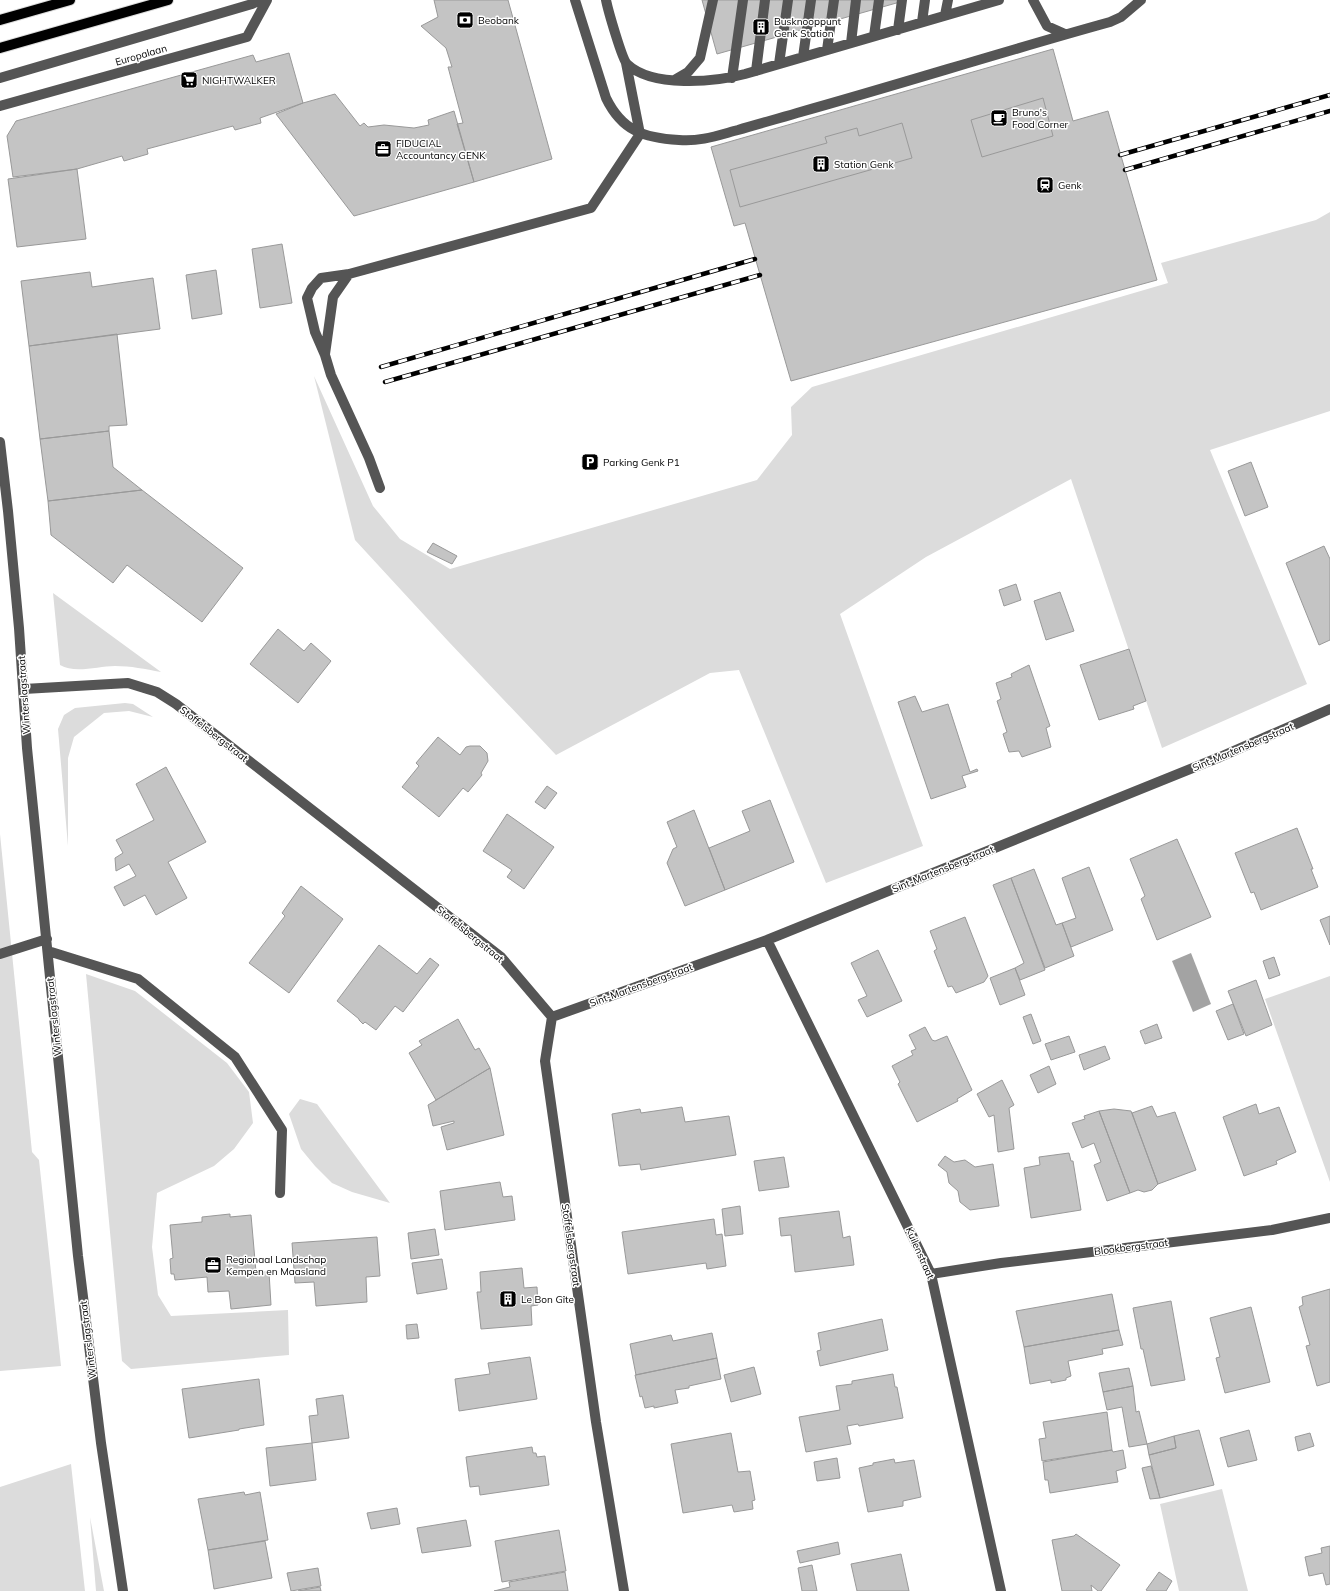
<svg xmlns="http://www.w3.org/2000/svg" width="1330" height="1591" font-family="Mulish,sans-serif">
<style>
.green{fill:#dcdcdc}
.water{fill:#a3a3a3}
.building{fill:#c4c4c4;stroke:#999}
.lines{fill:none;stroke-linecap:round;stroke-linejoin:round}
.major-casing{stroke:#dbdbdb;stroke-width:12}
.minor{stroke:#555;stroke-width:10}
.major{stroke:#000;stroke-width:10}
.rail-casing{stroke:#000;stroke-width:4.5}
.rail{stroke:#fff;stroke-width:3;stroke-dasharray:9;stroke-linecap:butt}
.labels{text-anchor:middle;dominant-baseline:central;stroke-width:3;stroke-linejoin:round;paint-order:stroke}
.poi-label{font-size:10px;fill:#000;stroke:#fff;text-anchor:start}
.street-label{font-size:10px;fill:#000;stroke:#fff}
</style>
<rect width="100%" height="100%" fill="#fff"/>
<path class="green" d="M1330,212V411L1210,450L1307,684L1162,748L1071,479L926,557L840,614L923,846L826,883L739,670L710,673L556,755L448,641L355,540L314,376L373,506L400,539L450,569L757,480L792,435L791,407L812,387L1168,283L1161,263L1316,220Z
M53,593L161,672C145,669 131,666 115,666C98,666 75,674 60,665Z
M125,703L133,704L153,717L129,711L104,713L74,737L68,758V846L58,729L64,715L75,708Z
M0,834L32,1152L39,1160L61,1366L0,1371Z
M86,974L135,991L227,1063L249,1092L253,1123L234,1149L214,1166L157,1193L152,1247L158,1295L171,1316L288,1310L289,1355L131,1369L122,1361Z
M1330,976V1182L1265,999Z
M300,1099L317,1104L390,1203L352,1192L332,1183L315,1166L301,1149L289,1114Z
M71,1464L85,1591H0V1487Z
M1222,1489L1248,1591H1179L1160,1504Z
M90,1517L104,1591H96Z"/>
<path class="water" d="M1191,953L1211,1004L1193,1012L1172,961Z"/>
<path class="building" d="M434,0H508L552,159L474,182L457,124L463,123L448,67H452L446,48L421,26L438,17Z
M702,0H907L717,54Z
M1053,49L1073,121L1108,111L1157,280L791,381L745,223L734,226L711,147Z
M289,53L303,103L260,118L261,123L235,130L233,126L147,149L148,154L124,161L122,156L77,169L13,177L7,136L16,121L253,55L256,62Z
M335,94L360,126L364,123L368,127L384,125L414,128L429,125L428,120L454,111L474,182L354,216L276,114L303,103Z
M1043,98L1053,136L982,157L971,120Z
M902,123L912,158L740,207L730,170L827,143L825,137L857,128L859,136Z
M77,169L86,239L17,247L8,179Z
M282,244L292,303L260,308L252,249Z
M216,270L222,314L192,319L186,275Z
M90,272L92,287L153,278L160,329L29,346L21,281Z
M117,334L127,425L109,426V431L40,439L29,346Z
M109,431L113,467L142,490L48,501L40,439Z
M1251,462L1268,507L1245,516L1228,471Z
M142,490L243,568L202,622L127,565L113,583L51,535L48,501Z
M433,543L457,556L452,564L427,552Z
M1324,546L1330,559V640L1319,645L1286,563Z
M1016,584L1021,600L1004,606L999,590Z
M1060,592L1074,631L1046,640L1034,601Z
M278,629L304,651L311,643L331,661L298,703L250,664Z
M1129,649L1146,701L1133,706L1134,709L1099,720L1080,665Z
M1029,665L1050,726L1046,728L1051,747L1022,757L1019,751L1009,752L1003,734L1007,732L997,701L1001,699L996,683L1012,677L1011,674Z
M915,696L922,712L948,704L970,772L977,769L978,771L962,776L966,787L931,799L898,702Z
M438,737L460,755L466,747L470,746H480L487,753L488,761L481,773L482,775L468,792L463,788L439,817L402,787L419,766L416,763Z
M166,767L206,842L168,862L187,898L156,915L145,895L124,906L114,887L136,876L129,864L116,871L115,858L123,853L116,840L154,820L136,784Z
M547,786L557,793L545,809L535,802Z
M770,800L794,862L725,890L709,848L750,831L742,811Z
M694,810L725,890L685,906L667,863L673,849L677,847L667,822Z
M507,814L554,847L524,889L507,877L512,870L483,851Z
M1297,828L1313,869H1311L1318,887L1261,910L1254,892L1251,893L1235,853Z
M1177,839L1211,917L1157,940L1141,899L1145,896L1130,859Z
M1089,867L1113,930L1071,947L1062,923L1076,918L1062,878Z
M1034,869L1056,925L1062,923L1074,956L1045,968L1011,878Z
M1011,878L1045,970L1020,980L1015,968L1024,963L993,885Z
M301,886L343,919L289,993L249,963L285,916L282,913Z
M1330,916V945L1320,920Z
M965,917L988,976L984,982L956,993L952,986L948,987L934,951L937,949L930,931Z
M379,945L417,974L430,958L439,965L403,1012L395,1006L376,1030L365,1022L363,1024L359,1020V1019L337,1001Z
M878,950L902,1001L867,1017L858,1000L867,996L851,963Z
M1274,957L1280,975L1269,979L1263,961Z
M1015,968L1025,995L1000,1005L990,978Z
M1256,980L1272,1025L1246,1036L1228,991Z
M1233,1004L1244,1034L1228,1040L1216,1011Z
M1031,1014L1041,1041L1033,1044L1023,1017Z
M458,1019L475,1050L479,1048L490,1068L436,1100L409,1053L422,1045L419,1041Z
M1157,1024L1162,1038L1145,1044L1140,1031Z
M925,1027L932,1040L935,1041L947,1036L972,1090L957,1099L958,1101L917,1122L898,1084L900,1082L892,1066L913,1055L911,1051L916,1049L909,1035Z
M1069,1036L1075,1052L1051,1060L1045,1044Z
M1105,1046L1110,1059L1084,1070L1079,1055Z
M1049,1066L1056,1084L1038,1093L1030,1075Z
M490,1068L504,1135L447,1150L441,1127L454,1123V1121L433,1126L428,1105Z
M1002,1080L1014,1105L1009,1108L1014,1149L998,1152L994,1115L989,1117L977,1094Z
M1256,1104L1259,1114L1279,1107L1296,1152L1276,1161L1277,1164L1244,1176L1223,1117Z
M1152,1106L1157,1117L1175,1112L1196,1170L1158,1184L1132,1113Z
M682,1107L685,1122L729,1116L736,1155L641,1170L640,1164L619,1166L612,1114L640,1109L641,1113Z
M1114,1109L1131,1111L1158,1184L1152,1190L1144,1192L1138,1190L1130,1193L1099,1111Z
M1099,1111L1130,1193L1107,1201L1094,1165L1101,1162L1094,1143L1082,1148L1072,1123L1085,1119L1084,1116Z
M1069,1153L1071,1161H1073L1081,1210L1031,1218L1024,1168L1040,1165L1039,1157Z
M945,1156L954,1162L965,1160L975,1167L993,1164L999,1206L970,1210L960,1202L958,1191L949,1183L947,1172L938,1165Z
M784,1157L789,1187L759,1191L754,1161Z
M500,1182L503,1197L512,1196L515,1220L445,1230L440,1191Z
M740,1206L743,1234L725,1236L722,1209Z
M839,1211L843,1238L850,1236L854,1265L795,1272L791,1235L781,1236L779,1218Z
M230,1214V1217L251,1215L256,1272H269L271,1305L231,1309L229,1291L208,1292L207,1277L175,1280L174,1274H171L170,1259L173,1258L170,1225L202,1222V1217Z
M714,1219L716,1235L722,1234L726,1266L707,1269L706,1263L628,1274L622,1232Z
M435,1229L439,1255L411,1259L408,1233Z
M377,1237L380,1276L366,1277L367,1302L316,1306L314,1282L295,1283L292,1243Z
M442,1259L447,1289L417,1294L412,1263Z
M522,1268L524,1288L537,1287L538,1305L531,1306L532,1325L481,1329L477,1292H481L480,1272Z
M1330,1289V1382L1317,1386L1306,1346L1310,1345L1299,1307L1303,1305L1302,1297Z
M1112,1294L1119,1330L1024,1347L1016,1311Z
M1171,1301L1185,1380L1151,1386L1143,1349H1141L1133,1308Z
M1251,1307L1270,1382L1225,1393L1216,1358L1220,1357L1210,1318Z
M882,1319L888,1350L820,1366L817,1351L821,1350L818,1333Z
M417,1324L419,1338L407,1339L406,1325Z
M1119,1330L1123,1345L1102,1349L1103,1354L1068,1361L1071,1376L1066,1378V1380L1051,1383V1380L1030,1384L1024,1347Z
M712,1333L717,1358L636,1375L630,1344L671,1335L673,1341Z
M530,1357L537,1399L459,1411L455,1379L490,1374L488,1363Z
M717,1358L721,1379L689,1386V1388L675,1390L678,1403L654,1408V1406L645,1408L642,1396L640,1397L635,1375Z
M754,1367L761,1394L731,1402L724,1375Z
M1129,1368L1133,1386L1103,1392L1099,1373Z
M893,1374L895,1387H897L903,1418L859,1426L858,1424L847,1426L851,1444L806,1452L799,1417L840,1410L836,1386L852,1384V1381Z
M259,1379L264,1425L239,1429V1430L189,1438L182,1389Z
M1133,1386L1136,1412L1139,1411L1147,1444L1129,1447L1122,1407L1107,1410L1103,1392Z
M343,1395L349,1438L312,1443L309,1416L318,1415L316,1399Z
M1107,1412L1112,1450L1042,1461L1039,1439L1046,1438L1043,1422Z
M1199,1430L1214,1485L1160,1498L1149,1455L1176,1448L1174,1436Z
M1249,1430L1257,1460L1228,1467L1220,1438Z
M731,1433L738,1472L750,1471L755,1500L752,1501L753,1509L734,1512L732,1505L683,1513L671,1444Z
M1310,1433L1314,1446L1298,1451L1295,1437Z
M1174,1436L1176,1448L1149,1455L1147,1444Z
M312,1443L316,1480L270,1486L266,1448Z
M532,1447L533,1453H536L537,1457L545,1456L549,1485L480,1495L479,1486L470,1487L466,1457Z
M1112,1450L1113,1452L1123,1450L1126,1468L1116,1471L1118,1482L1050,1493L1048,1480H1045L1043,1462Z
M837,1458L840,1478L817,1481L814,1462Z
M894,1459L895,1463L914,1460L921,1497L903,1501V1506L868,1512L859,1468L873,1465V1463Z
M1151,1466L1160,1498L1150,1499L1142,1468Z
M244,1492L245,1495L260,1492L268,1540L208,1550L198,1499Z
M397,1508L400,1524L371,1529L367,1513Z
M466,1520L471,1546L422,1553L417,1528Z
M559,1530L566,1571L502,1582L495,1541Z
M1076,1534L1120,1565L1101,1591H1098L1091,1585L1092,1591H1062L1052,1540L1074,1536Z
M265,1541L272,1578L214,1589L208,1550Z
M838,1542L840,1554L800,1563L797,1551Z
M1330,1546V1584L1326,1585L1323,1573L1309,1576L1305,1557L1322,1553L1321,1548Z
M901,1554L909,1591H857L851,1564Z
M812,1565L817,1591H802L798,1568Z
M318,1568L321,1586L291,1591L287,1573Z
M565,1572L568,1591H494L510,1587L509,1582Z
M1159,1572L1172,1581L1166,1591H1148L1146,1590Z
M320,1587L321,1591H298Z"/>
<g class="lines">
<g class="major-casing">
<path id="major" d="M0,20L70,0
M0,48L168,0"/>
</g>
<path class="minor" d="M575,0L606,98C622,131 644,138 679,140C700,142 719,135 738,130C758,124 777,119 797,113C901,84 1005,51 1110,22L1121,17L1141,0
M606,0C608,10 622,59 627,64C652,88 715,82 745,74L999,0
M1033,0L1047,26L1065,34
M945,15L948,0
M922,22L925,0
M898,30L902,0
M874,36L879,0
M851,43L856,0
M827,50L834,0
M803,57L811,0
M779,64L788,0
M756,71L765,0
M0,78L252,4L261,0
M732,78L743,0
M676,79L688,72L700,58L713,0
M0,106L247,37L267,0
M325,354L333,297L349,274
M0,442L8,511L19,628L27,748L78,1256L101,1443L123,1591
M380,488L369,458L331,375L325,355L315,332L307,298L312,288L321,278L349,274L591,208L640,134L626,63
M24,689L128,683L157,692L176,704L501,957L552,1017L545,1061L596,1422L624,1591
M767,940L931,1274L1001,1591
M48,951L138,979L235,1057L282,1130L280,1193
M0,954L47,939
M552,1017L767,940L1220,757L1330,709
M931,1274L1001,1263L1272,1230L1330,1218"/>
<use href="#major" class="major"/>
<g class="rail-casing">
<path id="rail" d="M1120,155L1330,95
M1125,170L1330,111
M381,367L755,259
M385,382L760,275"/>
</g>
<use href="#rail" class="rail"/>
</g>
<defs>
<g id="bank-square" transform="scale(0.9)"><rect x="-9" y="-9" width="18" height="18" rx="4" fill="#000" stroke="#fff"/><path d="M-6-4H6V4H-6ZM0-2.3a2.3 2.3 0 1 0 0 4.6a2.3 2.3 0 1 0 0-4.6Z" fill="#fff"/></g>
<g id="building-square" transform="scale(0.9)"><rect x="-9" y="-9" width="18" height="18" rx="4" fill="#000" stroke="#fff"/><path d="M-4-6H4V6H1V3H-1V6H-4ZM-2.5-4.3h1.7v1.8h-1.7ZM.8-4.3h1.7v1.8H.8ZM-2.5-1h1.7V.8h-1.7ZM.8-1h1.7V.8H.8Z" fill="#fff"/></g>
<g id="supermarket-square" transform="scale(0.9)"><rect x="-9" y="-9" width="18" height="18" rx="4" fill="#000" stroke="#fff"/><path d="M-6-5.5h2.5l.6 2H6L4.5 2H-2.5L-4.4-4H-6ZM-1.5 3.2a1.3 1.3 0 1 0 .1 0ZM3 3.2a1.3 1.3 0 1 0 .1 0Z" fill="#fff"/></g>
<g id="cafe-square" transform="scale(0.9)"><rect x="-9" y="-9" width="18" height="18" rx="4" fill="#000" stroke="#fff"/><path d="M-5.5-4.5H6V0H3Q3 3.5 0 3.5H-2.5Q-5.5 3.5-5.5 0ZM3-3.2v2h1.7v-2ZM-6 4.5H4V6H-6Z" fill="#fff"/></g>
<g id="office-square" transform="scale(0.9)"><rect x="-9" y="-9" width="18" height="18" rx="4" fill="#000" stroke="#fff"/><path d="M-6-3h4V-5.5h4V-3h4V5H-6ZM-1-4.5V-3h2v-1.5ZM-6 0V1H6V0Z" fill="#fff"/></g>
<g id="station-square" transform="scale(0.9)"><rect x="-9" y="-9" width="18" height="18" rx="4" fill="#000" stroke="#fff"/><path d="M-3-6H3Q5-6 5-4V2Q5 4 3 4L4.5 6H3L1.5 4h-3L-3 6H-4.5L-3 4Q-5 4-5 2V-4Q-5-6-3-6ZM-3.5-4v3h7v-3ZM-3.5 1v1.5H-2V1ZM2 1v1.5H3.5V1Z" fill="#fff"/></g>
<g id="parking-square" transform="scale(0.9)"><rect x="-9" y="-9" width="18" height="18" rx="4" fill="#000" stroke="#fff"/><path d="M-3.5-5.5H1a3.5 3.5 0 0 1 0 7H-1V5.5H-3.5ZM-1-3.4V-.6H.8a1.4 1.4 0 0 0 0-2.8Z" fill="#fff"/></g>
</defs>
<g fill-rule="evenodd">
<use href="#bank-square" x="465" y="20"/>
<use href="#building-square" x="761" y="27"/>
<use href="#supermarket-square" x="189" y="80"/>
<use href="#cafe-square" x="999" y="118"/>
<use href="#office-square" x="383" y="149"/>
<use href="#building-square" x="821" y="164"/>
<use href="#station-square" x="1045" y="185"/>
<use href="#parking-square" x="590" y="462"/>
<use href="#office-square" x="213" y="1265"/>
<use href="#building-square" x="508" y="1299"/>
</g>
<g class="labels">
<g class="poi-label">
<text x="478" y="20">Beobank</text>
<text x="774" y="21">Busknooppunt<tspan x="774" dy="12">Genk Station</tspan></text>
<text x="202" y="80">NIGHTWALKER</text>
<text x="1012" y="112">Bruno's<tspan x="1012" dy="12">Food Corner</tspan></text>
<text x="396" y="143">FIDUCIAL<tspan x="396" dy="12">Accountancy GENK</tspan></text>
<text x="834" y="164">Station Genk</text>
<text x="1058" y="185">Genk</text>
<text x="603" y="462">Parking Genk P1</text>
<text x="226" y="1259">Regionaal Landschap<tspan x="226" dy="12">Kempen en Maasland</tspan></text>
<text x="521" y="1299">Le Bon Gîte</text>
</g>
<g class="street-label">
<text transform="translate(141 55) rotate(-16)">Europalaan</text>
<text transform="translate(24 695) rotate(-94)">Winterslagstraat</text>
<text transform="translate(214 734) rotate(38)">Stoffelsbergstraat</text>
<text transform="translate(1243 747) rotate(-23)">Sint-Martensbergstraat</text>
<text transform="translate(943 869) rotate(-22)">Sint-Martensbergstraat</text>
<text transform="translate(470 934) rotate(39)">Stoffelsbergstraat</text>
<text transform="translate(641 985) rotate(-20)">Sint-Martensbergstraat</text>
<text transform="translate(54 1017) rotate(-96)">Winterslagstraat</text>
<text transform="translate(571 1245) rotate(82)">Stoffelsbergstraat</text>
<text transform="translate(1131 1247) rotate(-7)">Blookbergstraat</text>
<text transform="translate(920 1253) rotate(66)">Kuilenstraat</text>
<text transform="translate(88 1340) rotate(-97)">Winterslagstraat</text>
</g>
</g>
</svg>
